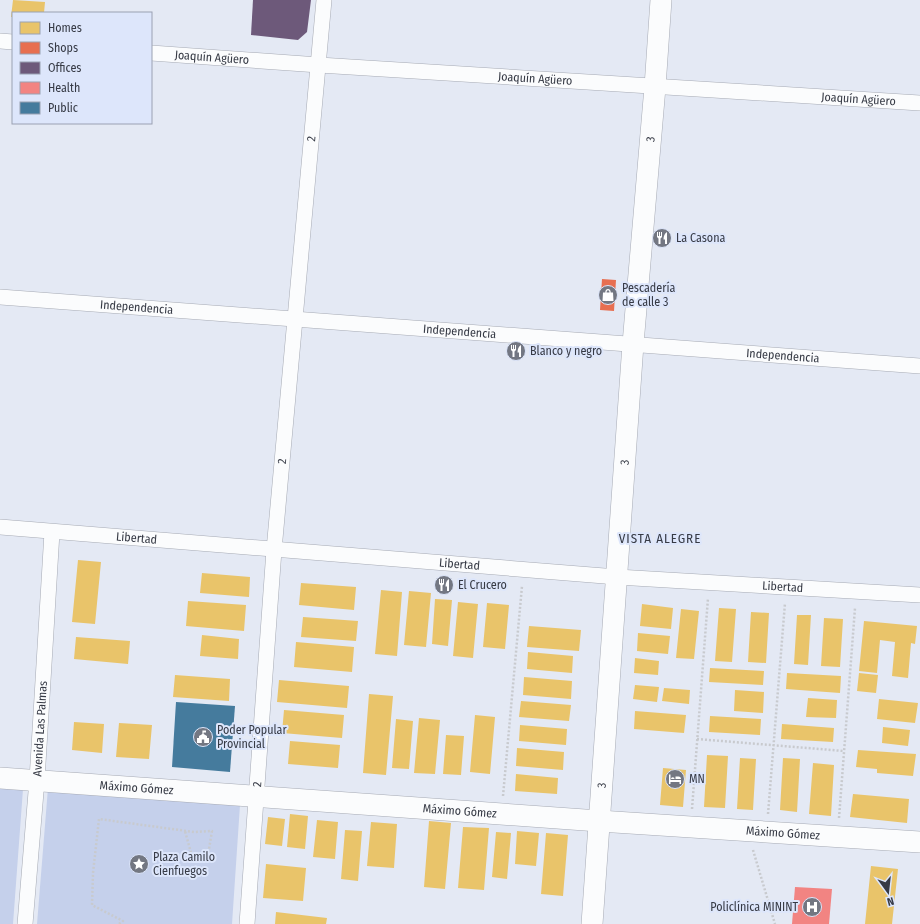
<svg xmlns="http://www.w3.org/2000/svg" width="920" height="924" font-family="'Fira Sans Condensed',sans-serif">
<style>
.green{fill:#c5d0eb}
.homes{fill:#e9c46a}
.shops{fill:#e76f51}
.offices{fill:#6d597a}
.health{fill:#f28482}
.public{fill:#457b9d}
.lines{fill:none;stroke-linecap:round;stroke-linejoin:round}
.minor-casing{stroke:#a6aab4;stroke-width:16}
.secondary-casing{stroke:#a6aab4;stroke-width:22}
.path{stroke:#c8cace;stroke-width:2.5;stroke-dasharray:2 2;stroke-linecap:butt}
.minor{stroke:#fbfcfd;stroke-width:15}
.secondary{stroke:#fbfcfd;stroke-width:21}
.labels{text-anchor:middle;dominant-baseline:central;stroke-width:4;stroke-linejoin:round;paint-order:stroke}
.street-label{font-size:12px;fill:#363a45;stroke:#dde6fb}
.poi-label{font-size:12px;fill:#363a45;stroke:#dde6fb;text-anchor:start}
.neighbourhood-label{font-size:13px;letter-spacing:1px;fill:#363a45;stroke:#dde6fb}
</style>
<rect width="100%" height="100%" fill="#e4e9f4"/>
<path class="green" d="M0,788L23,789L13,924H0Z
M48,788L240,805L232,924H37Z"/>
<path class="homes" d="M13,0L45,2L44,13H13V17H11Z
M78,560L101,562L95,624L72,622Z
M202,573L250,577L249,597L200,593Z
M301,583L356,587L354,610L299,605Z
M381,590L402,592L397,656L375,654Z
M409,591L431,593L426,647L404,645Z
M435,599L452,600L448,646L432,644Z
M188,601L246,605L244,631L186,626Z
M458,602L478,604L473,658L453,656Z
M487,603L509,605L505,649L483,647Z
M642,604L673,608L671,629L640,626Z
M719,608L736,609L732,662L715,661Z
M681,609L699,611L694,659L676,658Z
M751,612L769,613L766,663L748,662Z
M797,615H811L808,665L794,664Z
M303,617L358,621L356,641L301,637Z
M824,618L843,619L840,667L821,666Z
M864,621L917,626L915,644L911,643L908,678L892,676L895,642L880,640L877,673L859,671Z
M529,626L581,630L579,651L527,647Z
M638,633L670,636L668,654L637,651Z
M202,635L239,639L238,659L200,656Z
M76,637L130,641L128,664L74,659Z
M296,642L354,647L352,672L294,667Z
M528,652L573,656L572,673L527,669Z
M635,658L659,661L658,675L634,673Z
M710,668L764,671L763,685L709,682Z
M787,673L841,676L840,693L786,689Z
M859,673L878,675L876,693L857,691Z
M175,675L230,679L229,701L173,697Z
M524,677L572,681L571,699L523,695Z
M279,680L349,686L347,708L277,702Z
M635,685L659,687L657,702L633,699Z
M664,688L690,690L689,704L662,701Z
M735,690L764,692L763,713L734,711Z
M369,694L393,696L386,775L363,773Z
M808,698L837,700L836,718L806,717Z
M879,699L918,703L915,723L877,719Z
M521,701L571,705L569,721L519,717Z
M284,710L344,715L342,738L282,733Z
M635,711L686,715L684,733L634,729Z
M475,715L495,717L490,774L470,772Z
M710,716L761,719L760,735L709,732Z
M419,718L440,720L435,774L414,773Z
M396,719L413,721L409,769L392,768Z
M74,722L104,724L102,753L72,750Z
M119,723L152,725L149,759L116,757Z
M782,724L834,728L833,742L781,739Z
M520,725L567,729L566,745L519,741Z
M883,727L910,730L908,746L882,743Z
M446,735L464,736L461,775L443,774Z
M290,741L340,745L338,768L288,764Z
M517,748L564,752L563,770L516,766Z
M858,750L916,754L913,776L877,773V769L856,767Z
M707,755L728,756L725,808L704,807Z
M740,758L756,759L753,810L737,809Z
M783,758L800,759L797,812L780,810Z
M813,763L834,765L831,816L809,814Z
M663,768L686,770L683,807L660,805Z
M516,774L558,778L557,794L515,791Z
M853,794L909,799L907,823L850,817Z
M290,814L308,816L305,849L287,847Z
M268,817L285,819L282,846L265,844Z
M317,820L338,822L335,859L313,857Z
M429,821L451,823L445,889L424,887Z
M371,822L397,824L394,868L367,866Z
M463,827L489,828L484,890L458,888Z
M345,830L362,831L358,881L341,879Z
M517,831L539,833L536,866L515,864Z
M496,832L511,833L507,879L492,877Z
M546,833L568,835L563,896L541,894Z
M266,864L306,868L303,901L263,898Z
M871,866L898,869L892,924H865Z
M276,912L327,918L326,924H275Z"/>
<path class="shops" d="M602,279L616,280L614,311L600,310Z"/>
<path class="offices" d="M253,0H311L307,32L298,40L251,35Z"/>
<path class="health" d="M795,887L832,889L829,924H792Z"/>
<path class="public" d="M176,702L235,706L230,772L172,767Z"/>
<g class="lines">
<g class="minor-casing">
<g id="minor">
<path d="M0,41L13,42"/>
<path id="s1" d="M151,53L319,65L920,103"/>
<path id="s2" d="M0,297L920,366"/>
<path id="s3" d="M0,527L617,577L920,595"/>
<path id="s4" d="M25,924L37,780L52,532"/>
<path id="s5" d="M247,924L274,550L324,0"/>
</g>
</g>
<g class="secondary-casing">
<g id="secondary">
<path id="s6" d="M0,778L599,821L920,842"/>
<path id="s7" d="M592,924L633,344L655,87L661,0"/>
</g>
</g>
<path class="path" d="M697,739L844,751
M503,796L522,586
M692,809L708,598
M768,814L785,603
M839,818L855,608
M753,850L775,924
M119,924L123,921L92,905L93,873L99,819L194,832L212,831L207,861L193,860L185,831"/>
<use href="#minor" class="minor"/>
<use href="#secondary" class="secondary"/>
</g>
<defs>
<g id="restaurant-disc" transform="scale(1)"><circle r="9.5" fill="#737782" stroke="#dde6fb"/><path d="M-5-6h1v4h1v-4h1v4h1v-4h1v5L-1.5 .5V6h-2V.5L-5-1ZM5-6V6H3V1.5H1.5Q1.5-4 5-6Z" fill="#fff"/></g>
<g id="shop-disc" transform="scale(1)"><circle r="9.5" fill="#737782" stroke="#dde6fb"/><path d="M-5-2.5h2.3a2.7 3.5 0 0 1 5.4 0H5L5.5 6h-11ZM-1.5-2.5h3a1.5 2.3 0 0 0-3 0Z" fill="#fff"/></g>
<g id="civic-disc" transform="scale(1)"><circle r="9.5" fill="#737782" stroke="#dde6fb"/><path d="M-.6-6.5H3V-4.5H.6V-3L4-1V1h2V6H-6V1h2V-1L-.6-3ZM-1.2 2.5V6h2.4V2.5Z" fill="#fff"/></g>
<g id="hotel-disc" transform="scale(1)"><circle r="9.5" fill="#737782" stroke="#dde6fb"/><path d="M-6-4.5h1.5V1H6V5H4.5V3h-9V5H-6ZM-4 0a1.8 1.8 0 1 1 3.6 0ZM.5 0V-2.5h3Q6-2.5 6 0Z" fill="#fff"/></g>
<g id="sight-disc" transform="scale(1)"><circle r="9.5" fill="#737782" stroke="#dde6fb"/><path d="M0-6L1.8-2.2L6-1.7L2.9 1.2L3.7 5.4L0 3.3L-3.7 5.4L-2.9 1.2L-6-1.7L-1.8-2.2Z" fill="#fff"/></g>
<g id="hospital-disc" transform="scale(1)"><circle r="9.5" fill="#737782" stroke="#dde6fb"/><path d="M-5-5h3v3.5h4V-5h3V5h-3V1.5h-4V5h-3Z" fill="#fff"/></g>
</defs>
<g fill-rule="evenodd">
<use href="#restaurant-disc" x="662" y="238"/>
<use href="#shop-disc" x="608" y="295"/>
<use href="#restaurant-disc" x="516" y="351"/>
<use href="#restaurant-disc" x="444" y="585"/>
<use href="#civic-disc" x="203" y="737"/>
<use href="#hotel-disc" x="675" y="779"/>
<use href="#sight-disc" x="139" y="864"/>
<use href="#hospital-disc" x="812" y="907"/>
</g>
<g class="labels">
<g class="street-label">
<text stroke="none"><textPath href="#s1" startOffset="61">Joaquín Agüero</textPath></text>
<text stroke="none"><textPath href="#s1" startOffset="385">Joaquín Agüero</textPath></text>
<text stroke="none"><textPath href="#s1" startOffset="709">Joaquín Agüero</textPath></text>
<text stroke="none"><textPath href="#s5" startOffset="788">2</textPath></text>
<text stroke="none"><textPath href="#s7" startOffset="787">3</textPath></text>
<text stroke="none"><textPath href="#s2" startOffset="137">Independencia</textPath></text>
<text stroke="none"><textPath href="#s2" startOffset="461">Independencia</textPath></text>
<text stroke="none"><textPath href="#s2" startOffset="785">Independencia</textPath></text>
<text stroke="none"><textPath href="#s5" startOffset="464">2</textPath></text>
<text stroke="none"><textPath href="#s7" startOffset="463">3</textPath></text>
<text stroke="none"><textPath href="#s3" startOffset="137">Libertad</textPath></text>
<text stroke="none"><textPath href="#s3" startOffset="461">Libertad</textPath></text>
<text stroke="none"><textPath href="#s3" startOffset="785">Libertad</textPath></text>
<text stroke="none"><textPath href="#s4" startOffset="196">Avenida Las Palmas</textPath></text>
<text stroke="none"><textPath href="#s5" startOffset="140">2</textPath></text>
<text stroke="none"><textPath href="#s7" startOffset="139">3</textPath></text>
<text stroke="none"><textPath href="#s6" startOffset="137">Máximo Gómez</textPath></text>
<text stroke="none"><textPath href="#s6" startOffset="461">Máximo Gómez</textPath></text>
<text stroke="none"><textPath href="#s6" startOffset="785">Máximo Gómez</textPath></text>
</g>
<g class="poi-label">
<text x="676" y="238">La Casona</text>
<text x="622" y="288">Pescadería<tspan x="622" dy="14">de calle 3</tspan></text>
<text x="530" y="351">Blanco y negro</text>
<text x="458" y="585">El Crucero</text>
<text x="217" y="730">Poder Popular<tspan x="217" dy="14">Provincial</tspan></text>
<text x="689" y="779">MN</text>
<text x="153" y="857">Plaza Camilo<tspan x="153" dy="14">Cienfuegos</tspan></text>
<text x="798" y="907" text-anchor="end">Policlínica MININT</text>
</g>
<g class="neighbourhood-label">
<text x="660" y="538">VISTA ALEGRE</text>
</g>
</g>
<rect x="12" y="12" width="140" height="112" fill="#dde6fb" stroke="#9aa1b2"/>
<rect x="20" y="22" width="20" height="12" fill="#e9c46a" stroke="#9aa1b2"/>
<text x="48" y="32" font-size="12" fill="#363a45">Homes</text>
<rect x="20" y="42" width="20" height="12" fill="#e76f51" stroke="#9aa1b2"/>
<text x="48" y="52" font-size="12" fill="#363a45">Shops</text>
<rect x="20" y="62" width="20" height="12" fill="#6d597a" stroke="#9aa1b2"/>
<text x="48" y="72" font-size="12" fill="#363a45">Offices</text>
<rect x="20" y="82" width="20" height="12" fill="#f28482" stroke="#9aa1b2"/>
<text x="48" y="92" font-size="12" fill="#363a45">Health</text>
<rect x="20" y="102" width="20" height="12" fill="#457b9d" stroke="#9aa1b2"/>
<text x="48" y="112" font-size="12" fill="#363a45">Public</text>
<g transform="translate(888 892) rotate(165)" stroke="#dde6fb" stroke-width="3" paint-order="stroke">
<path d="M0-3L7 15L0 10L-7 15Z" fill="#363a45"/>
<text y="-6" font-size="11" font-weight="bold" text-anchor="middle" fill="#363a45">N</text>
</g>
</svg>
